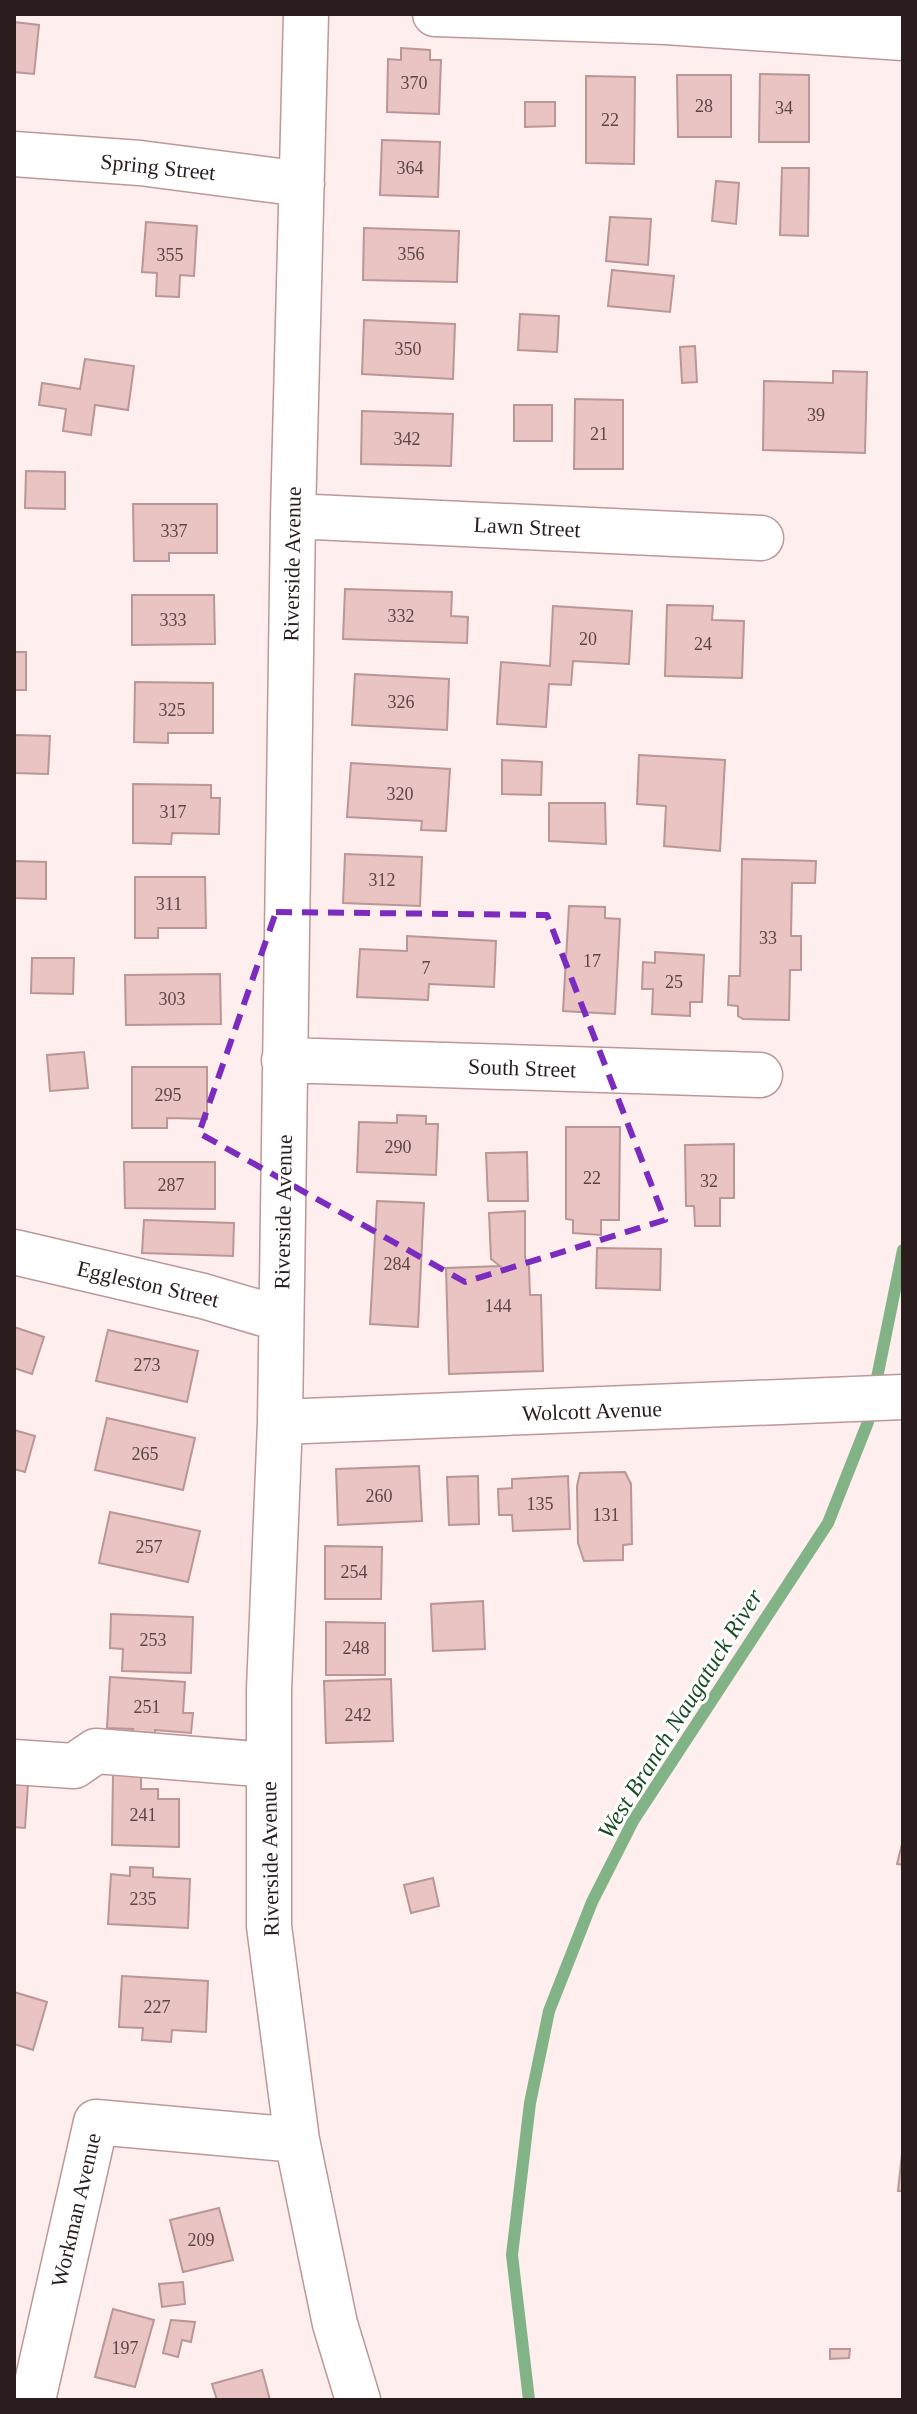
<svg xmlns="http://www.w3.org/2000/svg" width="917" height="2414" font-family="'Times New Roman',serif">
<style>
.lines{fill:none;stroke-linecap:round;stroke-linejoin:round}
.stream{stroke:#81b386;stroke-width:12}
.building{fill:#eac3c3;stroke:#ba9695;stroke-width:2}
.minor-casing{stroke:#bd9897;stroke-width:47}
.minor{stroke:#fff;stroke-width:44}
.marked{fill:none;stroke:#7b2cbf;stroke-width:6;stroke-dasharray:16 10;stroke-linejoin:round}
.labels{text-anchor:middle;dominant-baseline:central;stroke-width:6;stroke-linejoin:round;paint-order:stroke}
.number-label{font-size:18px;fill:#5b4646}
.street-label{font-size:22px;fill:#2b1d1d;stroke:#fff}
.water-label{font-size:24px;font-style:italic;fill:#174c21;stroke:#fff}
</style>
<rect width="100%" height="100%" fill="#feeeee"/>
<g class="lines">
<path class="stream" d="M529,2400L512,2255L530,2103L549,2011L592,1902L633,1821L828,1523L868,1422L903,1250"/>
</g>
<path class="building" d="M14,22L39,25L34,74L14,72Z
M401,48L430,50V60H441L439,114L387,112L388,59L401,60Z
M760,74L809,75V142H759Z
M677,75H731V137H678Z
M586,76L635,77L634,164L586,163Z
M525,102H555V126L525,127Z
M382,140L440,142L438,197L380,195Z
M782,168H809L808,236L780,235Z
M716,181L739,183L736,224L712,221Z
M610,217L651,219L648,265L606,261Z
M146,222L197,226L194,276L180,275L179,297L156,296L157,273L142,272Z
M364,228L459,231L457,282L363,280Z
M612,270L674,276L670,312L608,306Z
M520,314L559,316L557,352L518,350Z
M364,320L455,324L453,379L362,374Z
M695,346L697,382L682,383L680,347Z
M85,359L134,366L128,410L95,405L91,435L63,431L66,409L39,405L42,383L80,389Z
M833,371L867,372L865,453L763,450L764,381L833,383Z
M575,399L623,400V469H574Z
M514,405H552V441H514Z
M362,411L453,414L451,466L361,464Z
M26,471L65,472V509L25,508Z
M133,504H217V553H169V561H134Z
M345,589L452,592L451,616L468,617L467,643L343,639Z
M132,595H214L215,644L132,645Z
M667,605L713,606L712,620L744,621L742,678L665,676Z
M553,606L632,611L629,664L573,661L571,685L549,684L546,727L497,724L501,662L550,666Z
M14,652H26V690H14Z
M355,674L449,679L447,730L352,725Z
M135,682L213,683V733H168V743L134,742Z
M14,735L50,736L48,774L14,773Z
M639,755L725,760L720,851L664,846L666,806L637,804Z
M502,760L542,762L541,795L502,794Z
M351,763L450,769L446,831L421,830L422,821L347,817Z
M133,784L211,785V798H220L219,834L172,833L171,844L133,843Z
M549,803H605L606,844L549,841Z
M345,854L422,857L420,906L343,903Z
M742,859L816,861L815,883H792L791,936H801V970H790L789,1020L743,1019L738,1016V1006L728,1005L729,976H740Z
M14,861L46,862V899L14,898Z
M135,877H205L206,928H158V938H135Z
M569,906L605,907V918L620,919L615,1014L563,1011Z
M407,936L496,941L494,987L429,984L428,1000L357,997L360,949L407,951Z
M655,952L704,955L702,1002H690V1016L652,1014L653,989H642L643,962L655,963Z
M32,958H74L73,994L31,993Z
M220,974L221,1024L126,1025L125,975Z
M84,1052L88,1088L50,1091L47,1055Z
M132,1067H207V1119L167,1118V1128H132Z
M397,1115L426,1116V1124H438L436,1175L357,1172L359,1122L397,1123Z
M566,1127H620L619,1220H601V1235L573,1233V1220L566,1219Z
M734,1144V1198H720V1226H695L694,1206H686L685,1145Z
M527,1152L528,1201H488L486,1153Z
M124,1162H215V1209L125,1208Z
M377,1201L424,1203L418,1327L370,1324Z
M525,1211V1257L529,1267L530,1295H541L543,1371L449,1374L446,1268L500,1266L491,1259L489,1213Z
M144,1220L234,1223L233,1256L142,1253Z
M597,1248L661,1249L660,1290L596,1288Z
M14,1327L44,1337L32,1374L14,1368Z
M108,1330L198,1351L187,1402L96,1381Z
M107,1418L195,1438L183,1490L95,1470Z
M14,1430L35,1436L25,1472L14,1469Z
M419,1466L422,1521L338,1525L336,1469Z
M625,1472L631,1484L632,1544L623,1545V1560L584,1561L578,1543L577,1486L580,1473Z
M478,1476L479,1524L449,1525L447,1477Z
M568,1476L570,1529L513,1531L512,1515H499L498,1489L512,1488V1479Z
M110,1512L200,1531L188,1582L99,1563Z
M325,1546L382,1547L381,1599H325Z
M483,1601L485,1649L433,1651L431,1604Z
M111,1614L193,1617L191,1673L122,1671L123,1649L110,1648Z
M326,1622L385,1623V1675H326Z
M110,1677L185,1682L183,1713H193L191,1733L155,1730V1740L132,1738L133,1729L107,1728Z
M391,1679L393,1741L326,1743L324,1681Z
M14,1769L29,1770L25,1828L14,1827Z
M113,1773L141,1774V1789H158V1799H179V1847L112,1845Z
M903,1840V1865L897,1864Z
M130,1867L153,1868V1877L190,1879L188,1928L108,1924L111,1874L130,1876Z
M433,1878L439,1906L411,1913L404,1885Z
M122,1976L208,1981L206,2032L172,2030L171,2042L142,2040L143,2028L119,2027Z
M14,1992L47,2002L33,2050L14,2044Z
M902,2154H903V2191H898Z
M219,2208L233,2260L183,2272L170,2220Z
M183,2282L185,2304L162,2307L159,2284Z
M113,2309L154,2320L135,2387L95,2377Z
M171,2320L195,2322L191,2342L182,2340L178,2357L163,2353Z
M830,2349H850L849,2358L830,2359Z
M262,2370L270,2400H217L212,2384Z"/>
<g class="lines">
<g class="minor-casing">
<path id="minor" d="M306,14L293,516L280,1422L269,1690V1926L297,2140L335,2324L358,2400
M435,14L666,22L903,38
M14,154L140,163L302,184
M293,516L761,538
M284,1060L760,1075
M14,1252L203,1296L281,1319
M280,1422L903,1397
M14,1762L74,1766L96,1751L269,1765
M33,2400L96,2122L297,2140"/>
</g>
<use href="#minor" class="minor"/>
</g>
<path class="marked" d="M276,912L547,915L665,1220L465,1282L199,1133Z"/>
<g class="labels">
<g class="number-label">
<text x="414" y="83">370</text>
<text x="704" y="106">28</text>
<text x="784" y="108">34</text>
<text x="610" y="120">22</text>
<text x="410" y="168">364</text>
<text x="411" y="254">356</text>
<text x="170" y="255">355</text>
<text x="408" y="349">350</text>
<text x="816" y="415">39</text>
<text x="599" y="434">21</text>
<text x="407" y="439">342</text>
<text x="174" y="531">337</text>
<text x="401" y="616">332</text>
<text x="173" y="620">333</text>
<text x="588" y="639">20</text>
<text x="703" y="644">24</text>
<text x="401" y="702">326</text>
<text x="172" y="710">325</text>
<text x="400" y="794">320</text>
<text x="173" y="812">317</text>
<text x="382" y="880">312</text>
<text x="169" y="904">311</text>
<text x="768" y="938">33</text>
<text x="592" y="961">17</text>
<text x="426" y="968">7</text>
<text x="674" y="982">25</text>
<text x="172" y="999">303</text>
<text x="168" y="1095">295</text>
<text x="398" y="1147">290</text>
<text x="592" y="1178">22</text>
<text x="709" y="1181">32</text>
<text x="171" y="1185">287</text>
<text x="397" y="1264">284</text>
<text x="498" y="1306">144</text>
<text x="147" y="1365">273</text>
<text x="145" y="1454">265</text>
<text x="379" y="1496">260</text>
<text x="540" y="1504">135</text>
<text x="606" y="1515">131</text>
<text x="149" y="1547">257</text>
<text x="354" y="1572">254</text>
<text x="153" y="1640">253</text>
<text x="356" y="1648">248</text>
<text x="147" y="1707">251</text>
<text x="358" y="1715">242</text>
<text x="143" y="1815">241</text>
<text x="143" y="1899">235</text>
<text x="157" y="2007">227</text>
<text x="201" y="2240">209</text>
<text x="125" y="2348">197</text>
</g>
<g class="street-label">
<text transform="translate(158 167) rotate(6)">Spring Street</text>
<text transform="translate(527 527) rotate(3)">Lawn Street</text>
<text transform="translate(292 564) rotate(-89)">Riverside Avenue</text>
<text transform="translate(522 1068) rotate(2)">South Street</text>
<text transform="translate(283 1212) rotate(-89)">Riverside Avenue</text>
<text transform="translate(148 1284) rotate(13)">Eggleston Street</text>
<text transform="translate(592 1411) rotate(-2)">Wolcott Avenue</text>
<text transform="translate(270 1859) rotate(-91)">Riverside Avenue</text>
<text transform="translate(76 2210) rotate(-77)">Workman Avenue</text>
</g>
<g class="water-label">
<text transform="translate(680 1714) rotate(-58)">West Branch Naugatuck River</text>
</g>
</g>
<rect width="917" height="2414" fill="none" stroke="#2b1d1d" stroke-width="32"/>
</svg>
